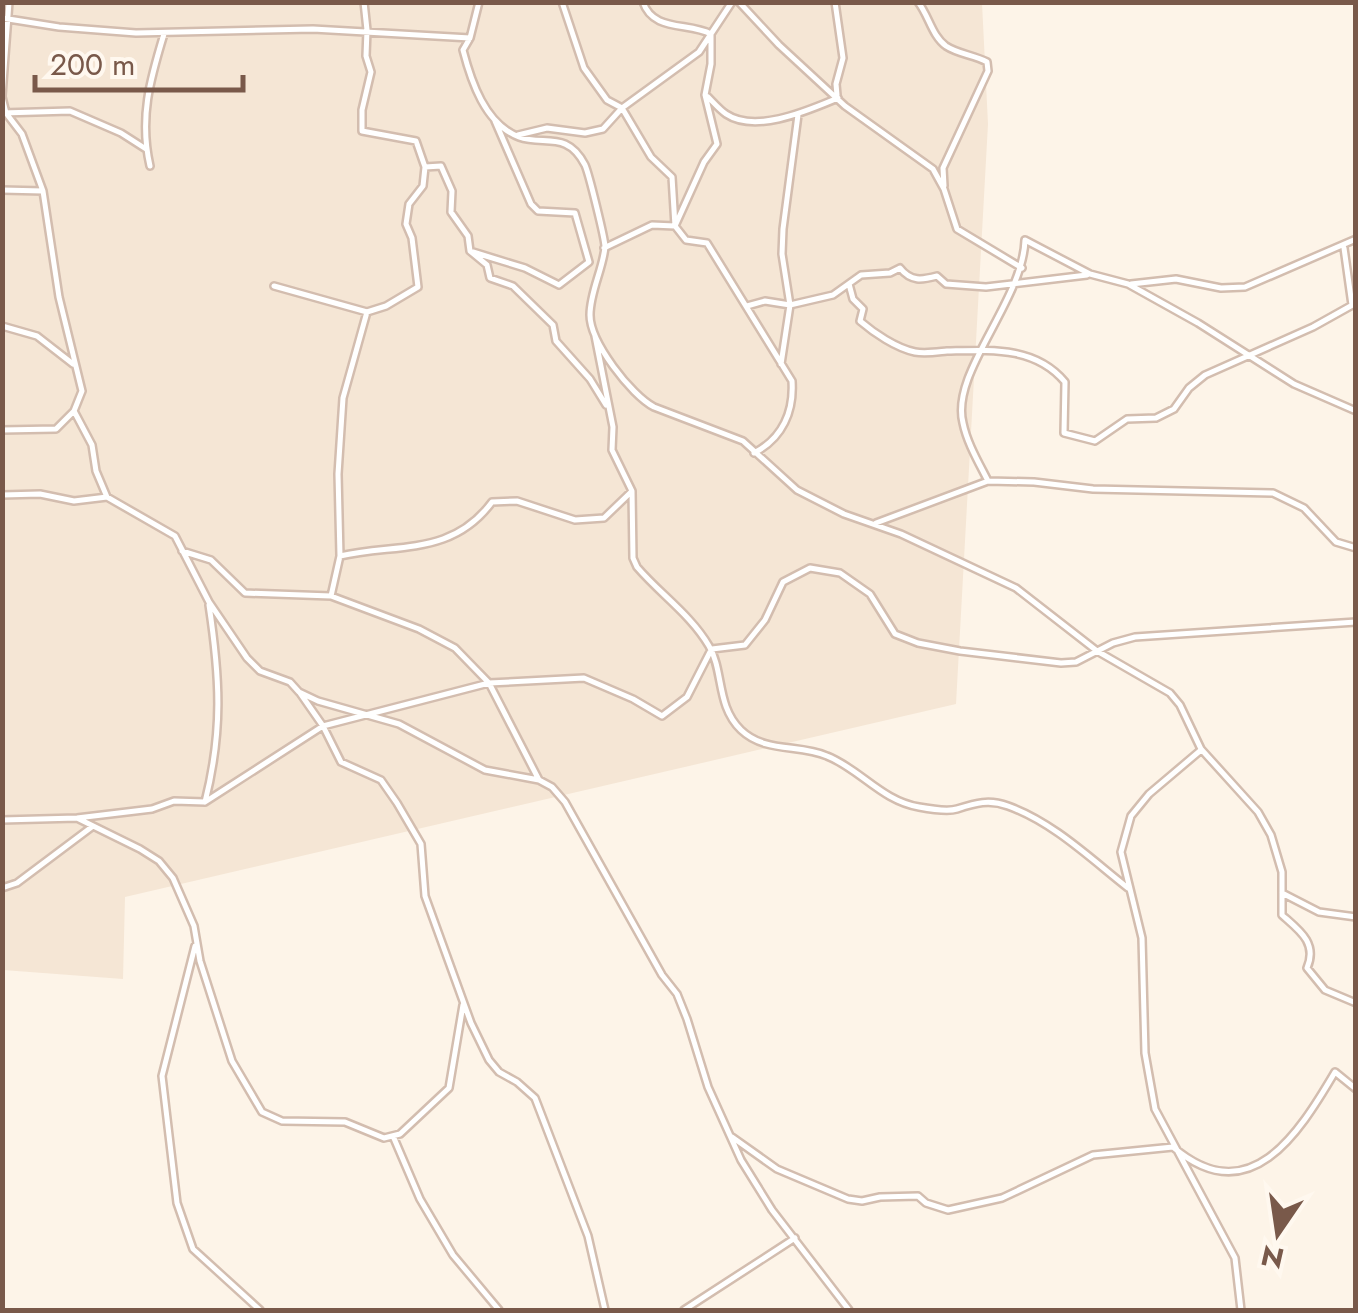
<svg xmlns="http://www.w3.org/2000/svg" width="1358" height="1313" font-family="Jost,sans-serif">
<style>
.residential{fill:#f5e6d5}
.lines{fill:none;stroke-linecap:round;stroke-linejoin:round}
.minor-casing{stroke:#d3bdaf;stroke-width:10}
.minor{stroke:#fff;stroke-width:5}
</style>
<rect width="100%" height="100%" fill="#fdf4e8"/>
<path class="residential" d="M2,3H982L988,124L956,704L125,897L123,979L3,970Z"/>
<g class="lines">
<g class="minor-casing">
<path id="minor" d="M364,2L367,30L366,56L371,72L362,110V131L416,141L425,167L441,166L452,191L451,212L468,236L470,251L487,265L490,278L513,286L553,325L556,341L590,379L606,405
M479,2L470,38L463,50C471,81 485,124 519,137C544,146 567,130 585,165C589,174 605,239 605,247C603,269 590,292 590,315C590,342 631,395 654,407L743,441L797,490L844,514L901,534L1016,588L1097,651L1170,693L1180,705L1201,749L1258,812L1271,835L1282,872V915C1299,930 1318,943 1307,968L1325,990L1356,1003
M562,2L584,68L607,100L622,108L651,157L672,177L675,226L686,240L707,243L792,381C794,411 783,438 754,453
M643,2C653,32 688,22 711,34
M739,2L779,45L845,106L933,169L944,189L957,229L1022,268
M835,2L843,58L836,84L837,95
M918,2C929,16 932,36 946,46C958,54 974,55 987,62L988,71L943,168L944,186
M2,18L59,27L136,33L313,29L470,38
M2,96L9,2
M2,97L6,113L22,134L43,191L59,297L82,391L74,411L56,429L2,430
M708,97C714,103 720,110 726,114C756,134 809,110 838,98
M2,113L70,111L121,133L146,149
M518,135L547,128L585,133L603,129L622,108L699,52L732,2
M150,166C139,118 150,80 164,34
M2,190L43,191
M604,248L652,225L675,226L704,162L717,144L705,95L711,64V34
M1344,248L1352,305
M473,252L525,268L559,285L589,262L575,213L538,211L531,204L495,121
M849,284L853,299L863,309L860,321C874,333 896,348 915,352C925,354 937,352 947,351C990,350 1035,346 1065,382L1064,433L1095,441L1127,419L1156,418L1174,409L1189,388L1205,375L1313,327L1356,303
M1131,284L1176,279L1221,288L1245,287L1356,239
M274,286L367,312L386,306L418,287L412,238L406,224L409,204L423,186L425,167
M747,306L765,301L790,305L833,295L861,275L890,273L900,268C911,282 922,280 937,276L946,284L986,287L1087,275
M2,326L37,336L73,364
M595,336L613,427L612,450L632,491L633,558L637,567C660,594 691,615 709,646C724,671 716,706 741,730C765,753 799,744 827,756C860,769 882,801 919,807C930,809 947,812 957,809C976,803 989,799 1008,806C1053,822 1091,859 1128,888
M781,364L790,305L782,254L783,229L798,115
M74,411L92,445L96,471L107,497L175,536L209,602L247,658L260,671L290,682L299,692L318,701L399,724L485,770L539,780L552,787L565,802L662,975L677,994L687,1019L708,1087L741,1160L772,1210L849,1310
M988,481C979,463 967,443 963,423C950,373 1023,301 1025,240L1090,274L1128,284L1198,323L1294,384L1356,411
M2,495L40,494L74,501L107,497
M876,523L988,481L1034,482L1093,489L1273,493L1304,508L1336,542L1356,548
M182,551L211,560L245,593L331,596L419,629L455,648L489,683L539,780
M340,556L338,474L343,398L367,312
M331,596L340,556C399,543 452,556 492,502L517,501L575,520L604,518L631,492
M712,649L745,645L765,620L783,582L810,568L840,573L870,594L895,634L918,643L960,651L1061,663L1076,662L1113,643L1135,637L1356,622
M300,693L323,726L341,762L381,780L397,803L421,844L425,896L471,1023L489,1060L499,1072L517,1082L535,1098L588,1236L605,1310
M1201,750L1149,794L1131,816L1121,852L1142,938L1145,1053L1155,1109L1235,1258L1241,1310
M205,802L323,726L489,683L584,678L633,699L662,716L687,697L710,652
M77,818L140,849L159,861L173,878L194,926L200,961L232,1061L262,1112L282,1121L345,1122L384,1138L400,1134L449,1088L463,1005
M2,820L77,818L152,809L174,801L205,802C223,731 220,678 209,605
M2,888L17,883L93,826
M1282,893L1319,912L1356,917
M195,946L162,1076L177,1203L193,1249L260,1310
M393,1136L420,1199L453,1255L499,1310
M732,1137L777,1169L848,1199L862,1201L880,1197L918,1196L926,1203L948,1210L1002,1198L1093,1155L1173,1147C1249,1212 1298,1135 1335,1072L1356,1089
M684,1310L795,1238"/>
</g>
<use href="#minor" class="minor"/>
</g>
<rect width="1358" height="1313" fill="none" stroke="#79594a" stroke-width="10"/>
<g transform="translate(1278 1233) rotate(193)" stroke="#fff8ef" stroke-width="8" paint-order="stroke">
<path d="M0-8L18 38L0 25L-18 38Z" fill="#79594a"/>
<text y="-15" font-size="28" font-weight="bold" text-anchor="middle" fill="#79594a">N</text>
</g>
<path d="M35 75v15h208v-15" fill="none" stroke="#79594a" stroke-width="5"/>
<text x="50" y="75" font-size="30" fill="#79594a" stroke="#fff8ef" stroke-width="8" paint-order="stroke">200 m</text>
</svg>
